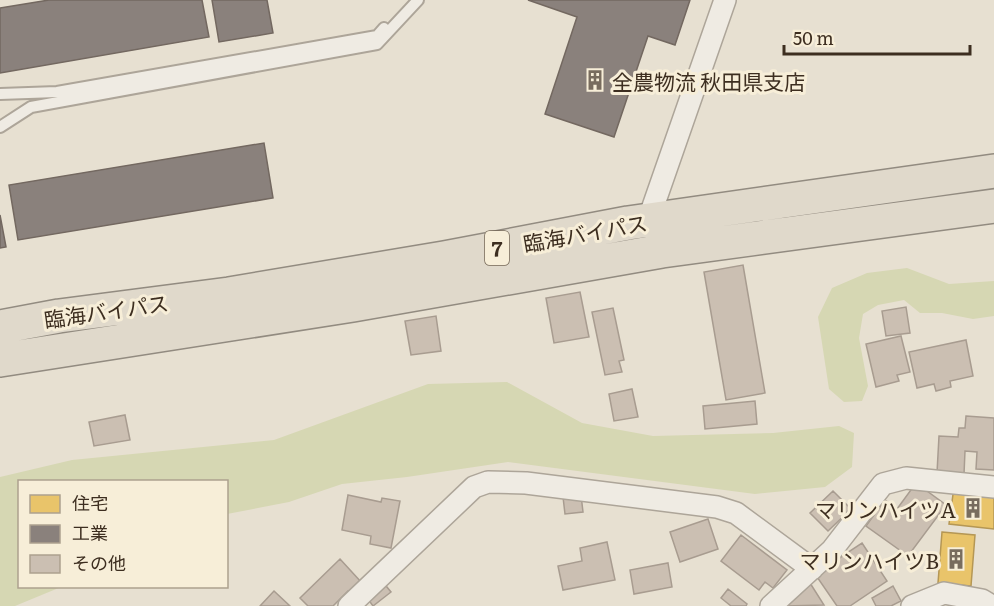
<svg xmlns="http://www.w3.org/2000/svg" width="994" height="606" font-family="Literata,'Noto Sans JP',serif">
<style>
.green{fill:#d6d7b3}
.homes{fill:#e9c46a;stroke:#b59754;stroke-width:1.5}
.industry{fill:#8a817c;stroke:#736860;stroke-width:1.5}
.building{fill:#cbbfb2;stroke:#a89c90;stroke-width:1.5}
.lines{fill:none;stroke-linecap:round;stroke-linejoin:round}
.service-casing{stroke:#ada599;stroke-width:14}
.minor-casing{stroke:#ada599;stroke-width:24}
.trunk-casing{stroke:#928b80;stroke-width:36}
.service{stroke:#efebe3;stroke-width:10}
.minor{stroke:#efebe3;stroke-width:21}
.trunk{stroke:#e0d9cb;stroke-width:33}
.labels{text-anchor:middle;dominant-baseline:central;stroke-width:6;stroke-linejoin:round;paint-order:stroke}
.shield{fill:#f7eed8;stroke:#756857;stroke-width:1.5}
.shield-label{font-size:20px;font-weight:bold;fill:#3d2e20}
.poi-label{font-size:21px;fill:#3d2e20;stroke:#f7eed8;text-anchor:end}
.street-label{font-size:21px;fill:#3d2e20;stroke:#f7eed8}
</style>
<rect width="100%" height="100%" fill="#e7e0d1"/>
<path class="green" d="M907,268L949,284L994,281V316L973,319L942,313H920L904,300L878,305L863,314L859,338L868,386L862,401L844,402L829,389L818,317L832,288L867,273Z
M507,382L582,423L653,436L773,433L839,426L854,433L852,467L825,487L755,494L508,462L407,477L342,484L289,502L227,514L226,482H20V586L61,587L15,606H0V477L72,460L274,440L428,384Z"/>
<path class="homes" d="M954,487L994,492V529L949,524Z
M942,532L975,535L971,586L938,583Z"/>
<path class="industry" d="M49,0H202L209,37L0,73V8Z
M212,0H267L273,33L219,42Z
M528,0H690L675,45L648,36L614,137L545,114L577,17Z
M264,143L273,198L18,240L9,185Z
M0,215L6,247L0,248Z"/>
<path class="building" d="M743,265L765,393L726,400L704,272Z
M580,292L589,337L554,343L546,298Z
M906,307L910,333L886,336L882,311Z
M613,308L624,360L619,361L622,372L605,375L592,312Z
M436,316L441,351L411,355L405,321Z
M901,336L910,372L897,375L899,381L876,387L866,344Z
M966,340L973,376L950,381L951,387L936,391L934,384L917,388L909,352Z
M632,389L638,417L614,421L609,394Z
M755,401L757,424L705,429L703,406Z
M125,415L130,440L94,446L89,422Z
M966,416L994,418V470L976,469L977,452L965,451L964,474L937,473L939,436L958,437L959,428H965Z
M916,483L946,505L908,556L866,526L885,500L897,509Z
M833,491L851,509L828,531L810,513Z
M348,495L381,502L382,498L400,501L391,548L370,544L371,536L342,530Z
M581,495L583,512L565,514L563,497Z
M708,519L718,549L680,562L670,532Z
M741,535L787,570L773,588L765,582L759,590L721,561Z
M607,542L615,580L563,590L558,566L582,561L580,548Z
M862,543L887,581L850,606H837L815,574Z
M340,559L362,583L351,594L348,591L333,606H308L300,598Z
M668,563L672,587L634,594L630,570Z
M382,581L391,592L373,606L365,595Z
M810,583L824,605L785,606Z
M893,586L901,601L891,606H876L872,598Z
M728,589L747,604L746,606H731L721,598Z
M274,591L290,606H260Z"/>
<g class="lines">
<g class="service-casing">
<path id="service" d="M0,94L57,92L377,36L384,28
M0,127L31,107L377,44L418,0"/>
</g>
<g class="minor-casing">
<path id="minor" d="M648,221L725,0
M349,606L474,487L488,482L526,483L717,507L736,513L812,569
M771,606L832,550L883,484L906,478L994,487
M912,606L944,593L982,600L992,606"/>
</g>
<g class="trunk-casing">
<path id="trunk" d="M0,327L59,316L229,294L444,258L628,223L994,171
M0,360L353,305L662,251L994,206"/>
</g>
<use href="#service" class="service"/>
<use href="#minor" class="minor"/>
<use href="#trunk" class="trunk"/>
</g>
<defs>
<g id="building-bare" transform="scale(1.62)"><path d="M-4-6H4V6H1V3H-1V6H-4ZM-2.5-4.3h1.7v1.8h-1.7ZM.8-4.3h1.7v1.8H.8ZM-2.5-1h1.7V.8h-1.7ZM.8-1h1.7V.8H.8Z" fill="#786c5e" stroke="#f7eed8" stroke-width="2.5" paint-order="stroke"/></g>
</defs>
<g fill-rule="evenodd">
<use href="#building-bare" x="595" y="80"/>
<use href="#building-bare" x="973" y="508"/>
<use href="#building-bare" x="956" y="559"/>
</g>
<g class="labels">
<rect class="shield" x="485" y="231" width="24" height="34" rx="4.5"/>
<g class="shield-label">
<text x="497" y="248">7</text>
</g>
<g class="poi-label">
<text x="612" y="80" text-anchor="start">全農物流 秋田県支店</text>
<text x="956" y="508">マリンハイツA</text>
<text x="939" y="559">マリンハイツB</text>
</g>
<g class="street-label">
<text transform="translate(585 232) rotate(-10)">臨海バイパス</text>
<text transform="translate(106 310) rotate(-8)">臨海バイパス</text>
</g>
</g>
<rect x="18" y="480" width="210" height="108" fill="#f7eed8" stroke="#ada18e" stroke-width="1.5"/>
<rect x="30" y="495" width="30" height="18" fill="#e9c46a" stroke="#ada18e" stroke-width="1.5"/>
<text x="72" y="510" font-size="18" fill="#3d2e20">住宅</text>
<rect x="30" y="525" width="30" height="18" fill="#8a817c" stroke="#ada18e" stroke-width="1.5"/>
<text x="72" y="540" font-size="18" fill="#3d2e20">工業</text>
<rect x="30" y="555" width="30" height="18" fill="#cbbfb2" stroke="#ada18e" stroke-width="1.5"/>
<text x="72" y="570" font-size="18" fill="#3d2e20">その他</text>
<path d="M784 45v9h186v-9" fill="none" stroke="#3d2e20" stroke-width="3"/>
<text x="793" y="45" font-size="18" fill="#3d2e20" stroke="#f7eed8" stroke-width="4.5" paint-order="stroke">50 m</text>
</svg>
